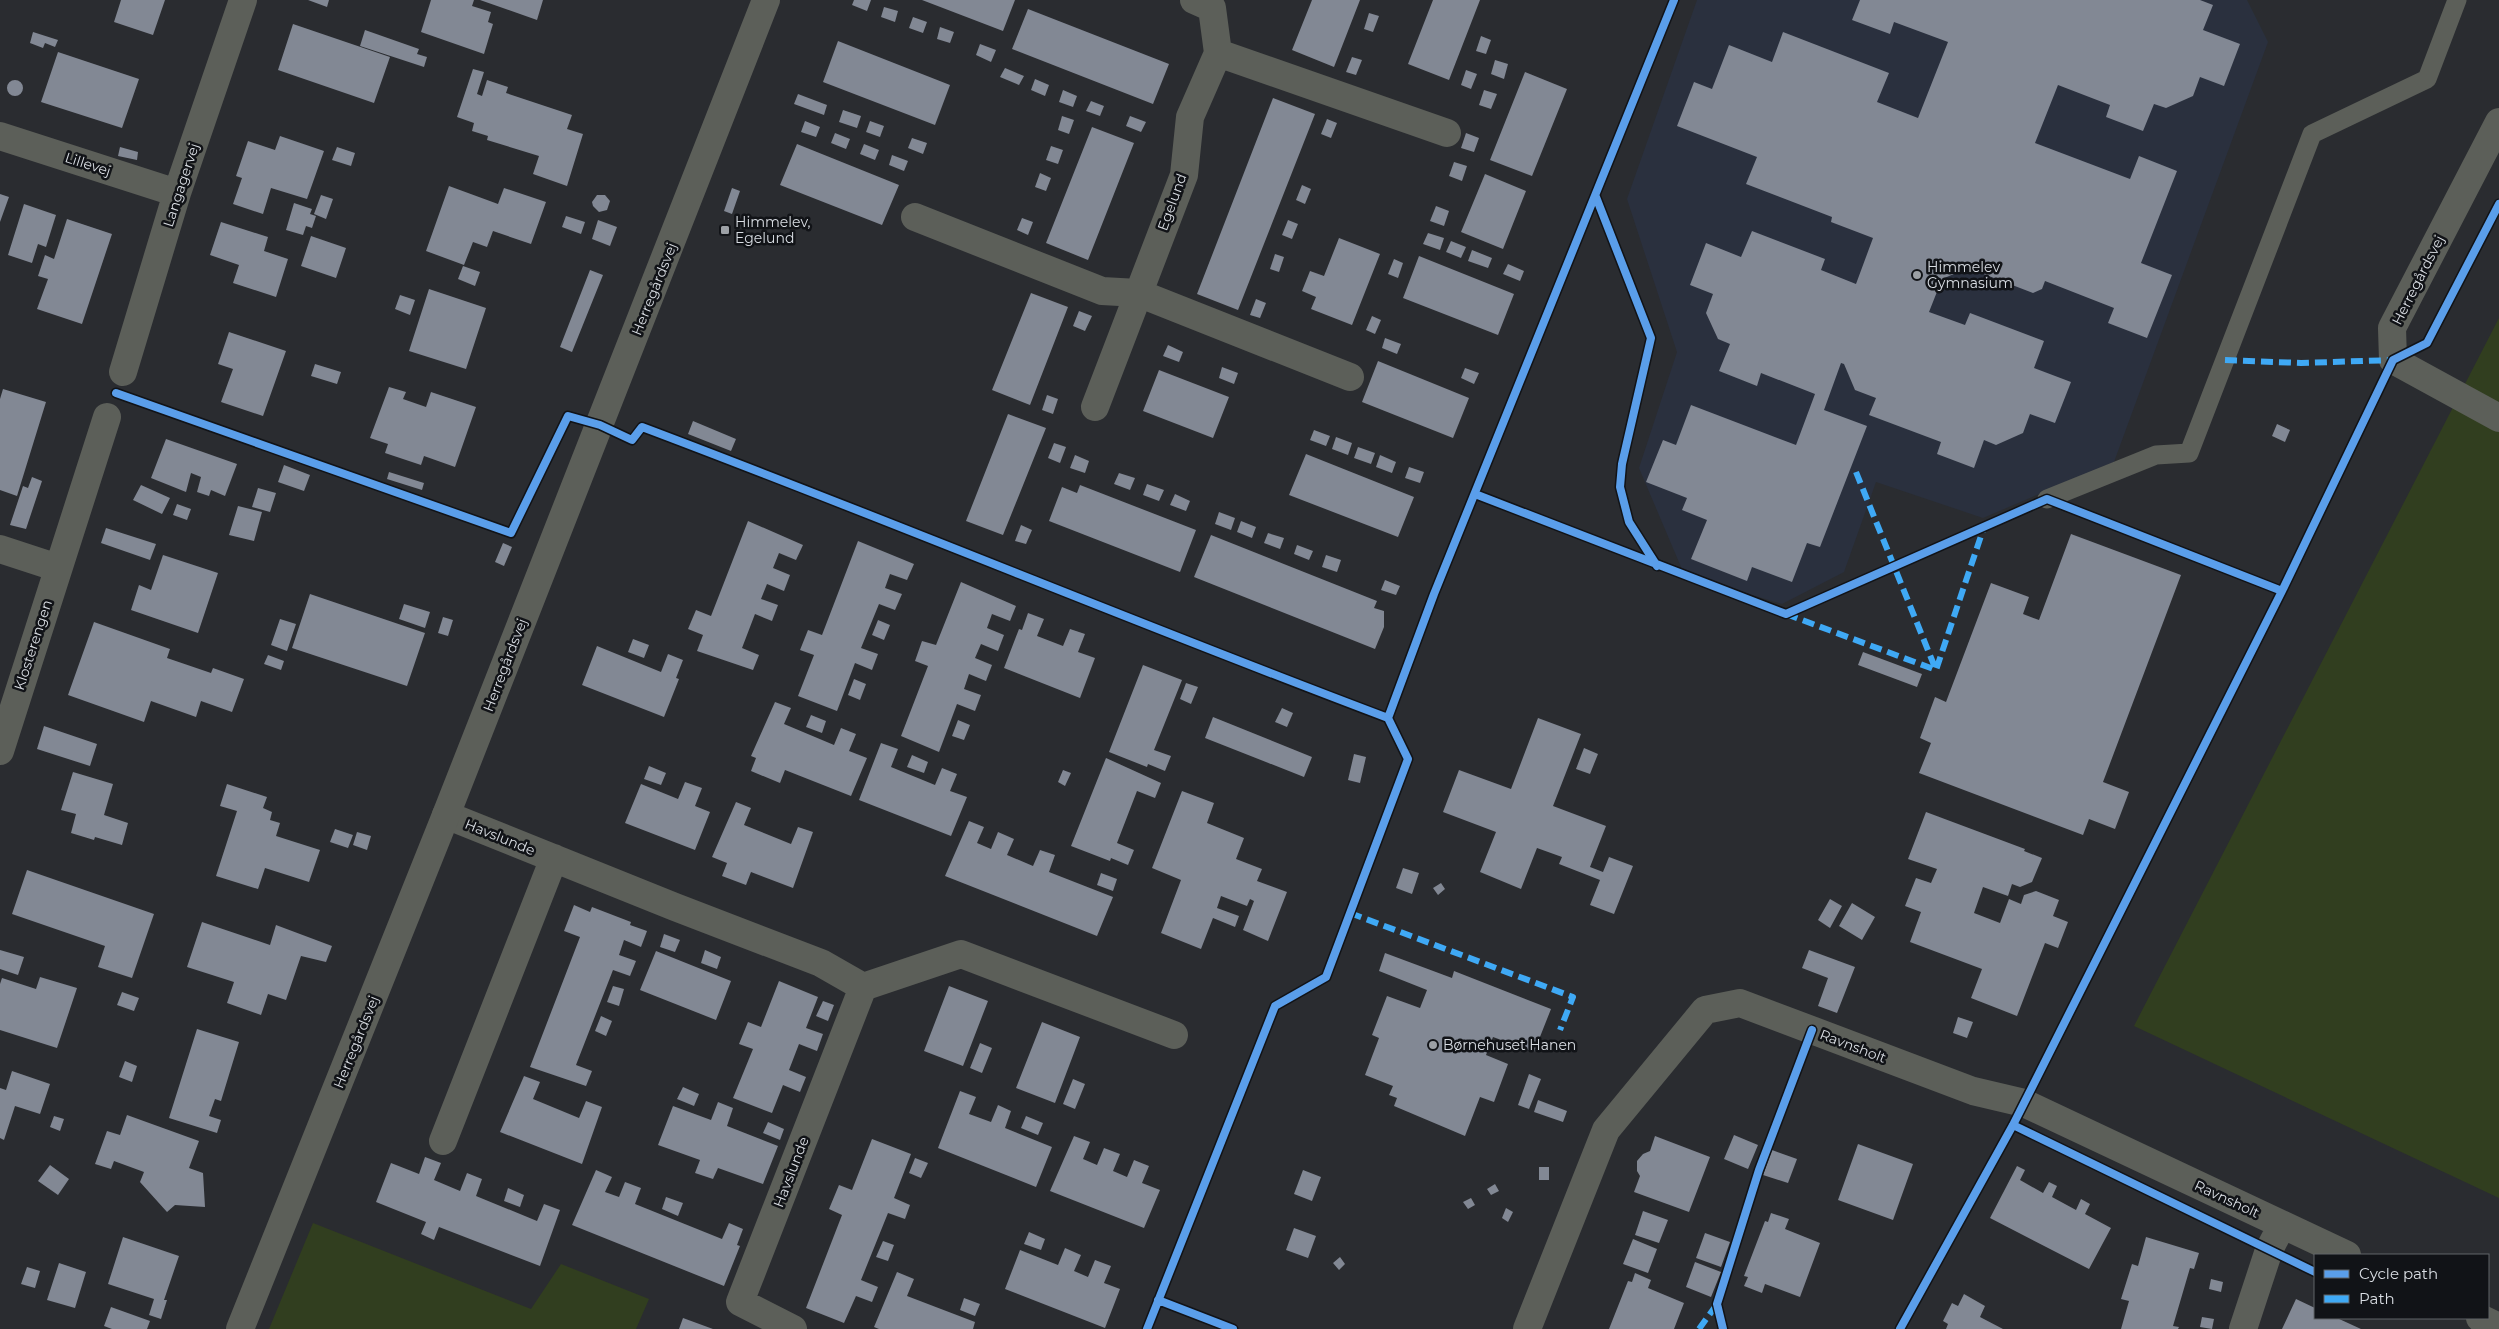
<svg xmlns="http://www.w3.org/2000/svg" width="2499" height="1329" font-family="Montserrat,sans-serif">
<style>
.built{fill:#2a303e}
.green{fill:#313e1f}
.building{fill:#828894}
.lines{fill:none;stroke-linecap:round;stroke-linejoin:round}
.service{stroke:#5c5f59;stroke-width:19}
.minor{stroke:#5c5f59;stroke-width:28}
.tertiary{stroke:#5c5f59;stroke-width:28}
.quiet{stroke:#3fa9f5;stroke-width:6;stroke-dasharray:12 6;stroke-linecap:butt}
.cycleway-casing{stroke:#111317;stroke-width:11}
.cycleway{stroke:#5a9eea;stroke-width:8}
.poi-dot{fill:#9ca0a5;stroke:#111317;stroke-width:2}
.labels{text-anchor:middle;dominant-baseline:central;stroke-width:5;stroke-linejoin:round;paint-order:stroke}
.street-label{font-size:14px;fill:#dadee4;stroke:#111317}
.poi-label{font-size:14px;fill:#dadee4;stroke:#111317;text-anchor:start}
</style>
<rect width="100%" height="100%" fill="#2a2c30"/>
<path class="built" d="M1697,0H2247L2268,42L2114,462L1983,518L1876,482L1844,572L1782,604L1684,574L1639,468L1677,352L1627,199Z"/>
<path class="green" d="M2499,318V1198L2134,1026Z
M313,1223L531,1309L561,1264L649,1299L636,1329H269Z"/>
<path class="building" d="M121,0H165L153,35L114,22Z
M308,0H329L327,7Z
M431,0H474L472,6L491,12L488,22L493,24L484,54L421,32Z
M480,0H543L537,20Z
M854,0H871L867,11L852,5Z
M922,0H1015L1003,31Z
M1312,0H1360L1334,67L1292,50Z
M1433,0H1480L1449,80L1408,64Z
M1860,0H2200L2213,5L2203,30L2240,44L2224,86L2200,77L2193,96L2166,108L2154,104L2143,131L2106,117L2110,105L2058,85L2035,143L2130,179L2139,156L2177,171L2141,263L2172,275L2147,338L2108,323L2114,308L2045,281L2042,289L2033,293L1968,268L1942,279L1929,312L1965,325L1970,313L2044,341L2034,368L2071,382L2055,423L2030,414L2023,433L1996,445L1984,440L1974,468L1937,454L1941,442L1869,415L1876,398L1855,390L1844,364L1841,363L1824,410L1867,426L1820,547L1807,543L1792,582L1752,567L1747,581L1691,559L1707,520L1682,510L1687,498L1646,482L1663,440L1676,445L1691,405L1796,445L1815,394L1761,373L1757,386L1719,371L1730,344L1718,339L1706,313L1713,294L1690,285L1706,243L1741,257L1752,231L1825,259L1821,270L1856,284L1873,238L1831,222L1832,217L1746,184L1757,157L1677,126L1694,82L1712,89L1729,45L1772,62L1783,32L1889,73L1877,102L1918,118L1948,42L1894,22L1890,34L1852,20Z
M884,7L898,11L895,22L881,17Z
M1028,9L1169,64L1153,104L1012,49Z
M1369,13L1379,16L1373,32L1364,29Z
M913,17L927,22L923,33L909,28Z
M293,24L390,57L374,103L278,70Z
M940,27L954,32L950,43L937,39Z
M365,30L419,49L417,54L427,57L424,67L360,46Z
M33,32L58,40L55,47L45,43L43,48L30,43Z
M1481,36L1491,40L1486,54L1476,51Z
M838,41L950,85L935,125L823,82Z
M980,44L996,50L991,62L976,55Z
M58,52L139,79L122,128L41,102Z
M1352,57L1362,60L1356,75L1346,72Z
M1495,60L1508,64L1504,79L1491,74Z
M1005,68L1024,76L1019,85L1000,77Z
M473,69L484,72L477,94L482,96L487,80L508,87L506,93L572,115L567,129L583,134L567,186L533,174L539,156L487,140L488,136L472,131L474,123L457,117Z
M1466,70L1477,74L1471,89L1461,85Z
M1525,72L1567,89L1532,176L1490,160Z
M1035,79L1049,85L1045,96L1031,90Z
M7 88a8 8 0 1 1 16 0a8 8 0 1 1-16 0Z
M1063,90L1077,96L1073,107L1059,102Z
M1484,90L1497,94L1491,109L1479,105Z
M798,94L827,105L824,115L794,104Z
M1273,98L1315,114L1238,310L1197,294Z
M1091,101L1104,106L1100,116L1086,111Z
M843,110L861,116L857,128L839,122Z
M1062,116L1074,120L1069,134L1058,130Z
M1130,116L1146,122L1141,132L1126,126Z
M1327,119L1337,123L1331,138L1321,134Z
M805,121L820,127L816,137L801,132Z
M870,121L884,126L880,137L866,132Z
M1092,127L1134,143L1088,260L1046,243Z
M835,133L850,139L846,149L831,143Z
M1466,133L1479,138L1474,152L1461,148Z
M280,136L324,151L307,199L271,188L263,214L233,204L242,178L236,176L248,141L275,150Z
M912,138L927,143L923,154L908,148Z
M797,144L899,185L882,225L780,185Z
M864,144L879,150L875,160L860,154Z
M1051,146L1063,150L1058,164L1046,160Z
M120,147L138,152L137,160L118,156Z
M337,147L355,153L351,166L332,160Z
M892,155L908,161L904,171L889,165Z
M1454,162L1467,166L1462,181L1449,176Z
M1040,173L1051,178L1046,191L1035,187Z
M1485,174L1526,191L1503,249L1461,232Z
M1302,185L1311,189L1305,204L1296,200Z
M449,186L498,204L504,188L546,202L531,244L493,231L487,247L473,242L464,265L426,251Z
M732,188L740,191L732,214L724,211Z
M0,194L9,197L0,222Z
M321,195L333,199L326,219L314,214Z
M597,195H605L610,201L607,210L599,212L593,206L592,202Z
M294,203L312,209L310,214L316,216L312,228L306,226L303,235L286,230Z
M24,204L56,215L46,247L38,244L32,263L8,255Z
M1436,206L1449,211L1444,226L1430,221Z
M566,216L585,222L581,234L562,227Z
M1022,218L1033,222L1028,235L1017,230Z
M67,219L112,234L82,324L37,309L48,279L38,276L45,255L54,259Z
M598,220L617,227L610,246L592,239Z
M1288,220L1298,224L1292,239L1282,235Z
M221,222L268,237L264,251L288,259L276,297L233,283L239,265L210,255Z
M1428,233L1444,238L1440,250L1423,244Z
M311,236L346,248L336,278L301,266Z
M1339,238L1380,254L1352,325L1311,309L1316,297L1302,291L1310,271L1324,276Z
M1451,241L1466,247L1461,258L1446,252Z
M1472,250L1492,258L1488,268L1468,261Z
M1275,254L1284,257L1279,272L1270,269Z
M1419,256L1514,294L1498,335L1403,298Z
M1394,259L1403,263L1398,278L1388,274Z
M1508,264L1524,271L1520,281L1503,274Z
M463,266L480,272L475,286L458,279Z
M590,270L603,275L572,352L560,347Z
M429,289L486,308L466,369L409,351Z
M1031,293L1068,307L1030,405L992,390Z
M400,295L415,300L410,315L395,309Z
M1256,299L1266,303L1260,318L1250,315Z
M1079,311L1092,316L1085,331L1073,326Z
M1372,316L1381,320L1375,334L1366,330Z
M229,332L286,351L263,416L221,402L233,369L218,364Z
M1385,338L1401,344L1397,354L1382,348Z
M1168,345L1183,352L1179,362L1163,356Z
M1378,361L1469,398L1453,438L1362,402Z
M315,364L341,372L337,384L311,376Z
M1222,367L1238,373L1234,384L1219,378Z
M1465,368L1479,373L1474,384L1461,378Z
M1159,370L1229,397L1213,438L1143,411Z
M389,387L406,392L403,399L426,407L431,392L476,407L455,467L424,456L421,465L385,453L388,444L370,438Z
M3,389L46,402L17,496L0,490V399Z
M1047,395L1058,399L1053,414L1042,410Z
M1008,414L1046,428L1003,535L966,521Z
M693,421L736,439L731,451L688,434Z
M2277,424L2290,430L2285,442L2272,436Z
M1314,430L1330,436L1326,446L1310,440Z
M1336,437L1352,443L1348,455L1332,449Z
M166,439L237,464L225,496L211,490L209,496L197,492L201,477L191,473L186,492L151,478Z
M1054,443L1066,447L1060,463L1048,458Z
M1358,447L1375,453L1371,464L1354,458Z
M1306,454L1414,497L1398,537L1289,495Z
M1075,455L1089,461L1085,473L1070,468Z
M1380,455L1396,462L1392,473L1376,467Z
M284,465L310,475L304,491L278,482Z
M1409,467L1424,472L1420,483L1405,478Z
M389,472L424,483L422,490L387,479Z
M1119,473L1135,478L1130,490L1114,484Z
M32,477L42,481L26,529L10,525L23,486L28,488Z
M1147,484L1164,490L1159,501L1143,495Z
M141,485L170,498L162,514L133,500Z
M1080,485L1196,530L1180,572L1049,521L1062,487L1077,493Z
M258,488L276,493L270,512L252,507Z
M1175,494L1190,501L1186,511L1170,505Z
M177,504L191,509L187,520L173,515Z
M238,506L262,512L254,541L229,535Z
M1219,512L1235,518L1231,530L1215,524Z
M748,521L803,545L796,560L779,553L773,568L790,575L784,591L767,584L761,599L778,605L772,621L755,614L742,648L759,655L753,670L697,651L703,635L688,629L696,610L711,616Z
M1241,521L1256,527L1252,538L1237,532Z
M1021,525L1032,530L1026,544L1015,541Z
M106,528L156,544L150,560L101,543Z
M1268,533L1284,538L1280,549L1264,543Z
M2071,534L2181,575L2103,782L2129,792L2115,829L2089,819L2083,835L1919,773L1931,743L1920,738L1935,697L1946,702L1991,583L2029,597L2023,614L2039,620Z
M1211,535L1377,601L1374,608L1384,611V627L1375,649L1194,577Z
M858,541L914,564L907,580L890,574L885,588L902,594L895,610L879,604L861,648L878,654L872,670L855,663L837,711L798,696L814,655L800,650L808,630L822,635Z
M503,543L512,547L504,566L495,562Z
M1297,545L1313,551L1309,560L1294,554Z
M163,555L218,573L198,633L131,610L139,585L151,590Z
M1326,555L1341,560L1337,572L1322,567Z
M1385,580L1400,586L1396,595L1381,590Z
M961,582L1016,606L1010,621L992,614L987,628L1004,635L998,651L981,644L975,658L992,665L986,681L969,674L964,689L981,695L975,711L957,704L939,752L901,736L928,666L915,661L922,641L936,645Z
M310,594L425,633L407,686L292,648Z
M404,604L430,612L425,628L399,619Z
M1028,613L1044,619L1037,636L1063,646L1070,629L1085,634L1078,652L1095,658L1080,698L1004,668L1019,629L1022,630Z
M443,617L453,620L448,636L438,633Z
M280,619L296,624L287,651L271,645Z
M878,620L890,625L884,640L872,635Z
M94,622L170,649L167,658L211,673L213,668L244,679L232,712L201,701L196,717L151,701L144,722L68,695Z
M633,639L649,645L644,658L628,652Z
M597,646L661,672L668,654L683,660L676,678L679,679L664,717L582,685Z
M1863,652L1922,674L1917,687L1858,665Z
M268,655L284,661L281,670L264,664Z
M1143,665L1182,680L1154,750L1171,756L1165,771L1148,764L1147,767L1109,752Z
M854,679L866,684L860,700L848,695Z
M1186,683L1198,687L1191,704L1180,699Z
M775,702L791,708L784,724L834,745L841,728L856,734L849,751L867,758L851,796L785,770L780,783L751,771L756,758L751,756Z
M1282,708L1293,713L1287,727L1275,722Z
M811,715L826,721L822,733L806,727Z
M1213,717L1312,757L1304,777L1205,738Z
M1538,718L1581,734L1553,806L1606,826L1590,867L1603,872L1609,857L1633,866L1614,914L1590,905L1600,880L1559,864L1562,857L1537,848L1521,889L1480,872L1496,832L1443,812L1459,770L1511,789Z
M958,720L970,725L964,740L952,736Z
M44,726L97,744L90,766L37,749Z
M881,743L898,749L891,767L935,785L942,768L957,774L950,791L967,797L951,836L859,800Z
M1584,748L1598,754L1590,774L1576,769Z
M1354,754L1366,757L1360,783L1348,780Z
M912,755L928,762L924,773L907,767Z
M1106,758L1161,783L1155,798L1137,791L1117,843L1134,850L1128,865L1111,858L1110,861L1071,846Z
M649,766L666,773L661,785L644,779Z
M1063,770L1071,773L1065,786L1058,782Z
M73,772L113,784L104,815L128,823L122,845L95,837L94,840L71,833L76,814L61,810Z
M685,782L702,788L695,806L710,812L695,850L625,823L641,784L678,799Z
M227,784L267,797L263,808L272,812L270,820L280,823L276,836L320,850L309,882L265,868L258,889L216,876L237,811L220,806Z
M1182,791L1214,803L1207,823L1244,838L1236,859L1262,869L1257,881L1287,892L1268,941L1243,930L1254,901L1250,899L1247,906L1221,896L1217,908L1239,916L1235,927L1213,918L1201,949L1161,933L1181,880L1152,868Z
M736,802L751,808L744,825L791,844L798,827L813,832L793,888L751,872L746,885L722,876L727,863L712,857Z
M1926,812L2025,849L2024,851L2042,858L2032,882L2020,887L2012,884L2008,896L1983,887L1974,913L2000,923L2009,899L2021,904L2024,895L2036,891L2059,900L2053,916L2068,922L2058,948L2045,943L2017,1016L1971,998L1982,969L1910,942L1921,912L1905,906L1916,878L1931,883L1937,869L1908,859Z
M969,821L984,827L977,843L991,849L998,832L1014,839L1007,855L1033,866L1040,850L1055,855L1049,872L1113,897L1097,936L945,876Z
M335,829L353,835L348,848L330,842Z
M357,832L371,836L367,850L353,845Z
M1403,868L1419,873L1412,894L1396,888Z
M27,870L154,914L132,978L98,967L105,946L12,914Z
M1101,873L1117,879L1113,891L1097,885Z
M1441,883L1445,889L1438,895L1433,888Z
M1830,899L1842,906L1830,928L1818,920Z
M1852,903L1875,917L1862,940L1839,926Z
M574,905L590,912L592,907L631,922L630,925L647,931L641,947L624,940L619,955L636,961L630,976L613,970L576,1065L592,1071L586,1086L530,1067L580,937L564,931Z
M202,922L270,945L276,925L332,946L326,962L301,956L286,1000L268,994L261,1015L227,1003L234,982L187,967Z
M664,934L680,940L675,952L660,947Z
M0,950L24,957L18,975L0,969Z
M705,950L721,957L717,969L701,963Z
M1809,950L1855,967L1837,1013L1818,1006L1828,978L1802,968Z
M656,951L731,981L716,1020L640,990Z
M1385,953L1452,978L1454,971L1551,1009L1534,1052L1493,1037L1486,1055L1508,1064L1494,1102L1480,1097L1465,1136L1394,1106L1397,1098L1389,1095L1393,1086L1365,1075L1379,1038L1372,1035L1387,996L1420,1008L1427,990L1379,971Z
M40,977L77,988L57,1048L0,1030V984L2,978L36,989Z
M779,981L818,997L806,1028L823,1034L817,1051L799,1044L789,1070L806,1077L800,1092L783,1085L772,1113L733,1098L753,1049L739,1044L748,1022L761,1027Z
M613,986L624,989L619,1006L607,1002Z
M949,986L988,1001L963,1066L924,1051Z
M122,992L139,998L134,1011L117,1005Z
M823,1001L834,1005L828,1021L816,1016Z
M601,1016L612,1021L606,1036L595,1031Z
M1958,1017L1973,1022L1967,1038L1953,1033Z
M1042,1022L1080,1037L1055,1103L1016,1088Z
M197,1029L239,1042L221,1101L215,1099L209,1116L221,1120L217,1133L169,1118Z
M980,1043L992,1048L982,1073L970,1068Z
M125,1061L137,1066L132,1082L119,1077Z
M12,1071L50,1084L40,1114L15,1106L4,1140L0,1138V1088L6,1090Z
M1529,1074L1541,1079L1529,1109L1518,1105Z
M524,1076L540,1082L533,1099L579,1118L586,1101L602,1107L582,1164L500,1132Z
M1073,1079L1085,1084L1075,1109L1063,1104Z
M683,1087L699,1094L694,1106L677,1099Z
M960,1091L976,1097L969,1114L991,1122L998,1105L1011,1111L1005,1128L1052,1147L1036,1187L938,1148Z
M1538,1100L1567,1111L1563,1122L1534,1112Z
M718,1102L733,1108L727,1126L778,1146L763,1184L718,1168L713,1179L695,1173L700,1160L658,1145L673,1106L711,1120Z
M127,1115L199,1141L189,1168L203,1173L205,1207L175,1205L167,1212L140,1182L144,1172L114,1161L111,1169L95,1164L107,1131L120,1135Z
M54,1116L64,1119L60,1131L50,1127Z
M1026,1116L1043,1123L1038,1135L1021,1128Z
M768,1122L784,1129L780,1140L763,1133Z
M1734,1135L1758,1145L1748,1169L1724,1159Z
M1074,1136L1090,1142L1083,1159L1097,1165L1104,1148L1120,1154L1113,1171L1127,1177L1134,1160L1149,1166L1142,1183L1160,1190L1144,1228L1050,1191Z
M1655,1136L1710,1157L1689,1212L1634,1192L1640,1176L1637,1171V1161L1643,1154L1650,1151Z
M872,1139L911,1154L894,1198L910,1205L905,1219L888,1213L861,1280L878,1287L872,1302L856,1296L844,1323L806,1308L842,1215L829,1209L839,1185L852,1190Z
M1858,1144L1913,1164L1893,1220L1838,1200Z
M1772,1150L1797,1159L1788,1183L1763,1175Z
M425,1157L441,1163L434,1180L460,1191L467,1173L482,1179L476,1196L537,1221L544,1204L560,1210L540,1266L439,1227L434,1240L421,1234L426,1222L376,1202L391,1163L419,1174Z
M915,1158L928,1163L921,1178L909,1173Z
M50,1165L69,1179L58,1195L38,1181Z
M2017,1166L2025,1170L2020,1180L2043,1193L2049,1182L2057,1186L2052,1197L2076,1210L2081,1199L2090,1204L2085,1214L2111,1228L2089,1269L1990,1218Z
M1539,1167H1549V1180H1539Z
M596,1170L612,1177L605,1192L619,1197L625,1182L641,1188L635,1204L722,1239L729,1223L743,1229L737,1245L740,1246L724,1286L572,1225Z
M1303,1170L1321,1177L1312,1201L1294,1194Z
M1495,1184L1499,1191L1491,1195L1487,1189Z
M508,1188L524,1195L520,1207L504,1201Z
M666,1197L683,1203L678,1216L662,1209Z
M1471,1198L1475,1205L1468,1209L1463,1202Z
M1506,1208L1513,1212L1508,1222L1502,1218Z
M1643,1211L1668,1220L1659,1243L1635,1235Z
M1771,1213L1789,1219L1785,1229L1820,1243L1800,1297L1765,1284L1762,1293L1744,1286L1748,1277L1744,1276L1765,1221L1768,1222Z
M1294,1228L1316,1236L1308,1258L1286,1250Z
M1029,1232L1045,1239L1041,1250L1024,1244Z
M1705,1233L1730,1242L1721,1267L1696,1258Z
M123,1237L179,1256L164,1300H167L161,1319L149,1315L154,1299L108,1284Z
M2146,1237L2199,1253L2194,1269L2190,1268L2173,1326L2179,1327L2178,1329H2121L2129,1301L2121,1299L2132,1264L2138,1266Z
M1633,1239L1657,1249L1648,1273L1623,1264Z
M883,1241L894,1245L888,1261L876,1257Z
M1065,1248L1081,1255L1074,1271L1088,1277L1095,1260L1111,1266L1104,1283L1120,1289L1105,1328L1005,1289L1020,1250L1058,1265Z
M1340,1257L1345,1264L1339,1270L1333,1263Z
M1695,1262L1721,1272L1711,1297L1686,1287Z
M59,1263L86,1272L75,1308L47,1300Z
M27,1267L40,1271L35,1288L21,1284Z
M897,1272L914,1279L907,1296L975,1322L973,1329H879L874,1327Z
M1635,1273L1651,1280L1648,1288L1684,1303L1674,1329H1609L1628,1281L1632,1282Z
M2211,1279L2223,1282L2221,1292L2209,1289Z
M1964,1294L1985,1306L1980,1317L2003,1329H1946L1948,1324L1943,1321L1952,1303L1958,1306Z
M964,1298L980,1304L975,1316L960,1310Z
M2296,1299L2315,1308V1318H2337L2361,1329H2282Z
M111,1307L150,1321L147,1329H112L104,1326Z
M2202,1317L2214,1319L2212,1329L2200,1327Z
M683,1318L713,1329H679Z"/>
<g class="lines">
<path class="service" d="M2047,499L2156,455L2189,453L2312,134L2427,79L2457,0"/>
<path class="minor" d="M1218,53L1447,133
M2499,122L2392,328L2393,360L2499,418
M0,136L177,193
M915,217L1102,291L1138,293L1350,377
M123,372L177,193L243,0
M1095,407L1184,175L1190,117L1218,53L1212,8L1194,0
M0,549L58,568
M0,751L107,417
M446,815L675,907L821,963L863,987L961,954L1174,1035
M443,1141L554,858
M2480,1318L2499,1327
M793,1329L740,1302L863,987
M1527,1329L1606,1130L1705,1010L1740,1003L1973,1091L2024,1103L2347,1255
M2243,1329L2269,1250L2282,1225"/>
<path class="tertiary" d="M240,1329L446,815L766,0"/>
<path class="quiet" d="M2225,360L2301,363L2393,360
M1856,472L1936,670
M1786,614L1936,670L1984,527
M1350,913L1573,997L1560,1030
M1699,1329L1717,1304"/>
<g class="cycleway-casing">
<path id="cycleway" d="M1596,197L1651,338L1622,464L1620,487L1629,522L1657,566
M116,393L511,533L568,416L600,425L632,440L642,427C892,521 1138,624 1388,718
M1475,494L1786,614L2047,499L2282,591
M2013,1125L2315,1272
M1158,1300L1233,1329
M1147,1329L1275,1006L1326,977L1408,759L1388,718L1434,594L1674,0
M1723,1329L1717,1304L1759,1170L1812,1030
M1900,1329L2013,1125L2282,591L2393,360L2427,343L2499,204"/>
</g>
<use href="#cycleway" class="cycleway"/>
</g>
<g class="poi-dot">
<rect x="720" y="225" width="10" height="10" rx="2.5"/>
<circle cx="1917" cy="275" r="5"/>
<circle cx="1433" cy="1045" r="5"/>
</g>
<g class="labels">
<g class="street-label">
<text transform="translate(88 164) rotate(18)">Lillevej</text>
<text transform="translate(181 185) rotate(-72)">Langagervej</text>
<text transform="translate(1172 202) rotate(-70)">Egelund</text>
<text transform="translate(2418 280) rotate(-63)">Herregårdsvej</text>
<text transform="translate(654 289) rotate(-68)">Herregårdsvej</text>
<text transform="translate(33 645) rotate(-72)">Klosterengen</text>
<text transform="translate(505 665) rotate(-69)">Herregårdsvej</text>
<text transform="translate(500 837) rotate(22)">Havslunde</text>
<text transform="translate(356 1042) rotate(-68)">Herregårdsvej</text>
<text transform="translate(1853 1046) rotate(21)">Ravnsholt</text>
<text transform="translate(791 1172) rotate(-69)">Havslunde</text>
<text transform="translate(2227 1199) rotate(25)">Ravnsholt</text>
</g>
<g class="poi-label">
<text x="735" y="222">Himmelev,<tspan x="735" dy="16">Egelund</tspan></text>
<text x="1927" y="267">Himmelev<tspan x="1927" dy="16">Gymnasium</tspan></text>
<text x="1443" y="1045">Børnehuset Hanen</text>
</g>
</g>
<rect x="2314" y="1254" width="175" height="65" fill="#111317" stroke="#616469"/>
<rect x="2324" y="1270" width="25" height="8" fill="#5a9eea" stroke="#616469"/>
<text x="2359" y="1279" font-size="15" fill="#dadee4">Cycle path</text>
<rect x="2324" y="1295" width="25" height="8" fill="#3fa9f5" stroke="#616469"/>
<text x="2359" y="1304" font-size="15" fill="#dadee4">Path</text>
</svg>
